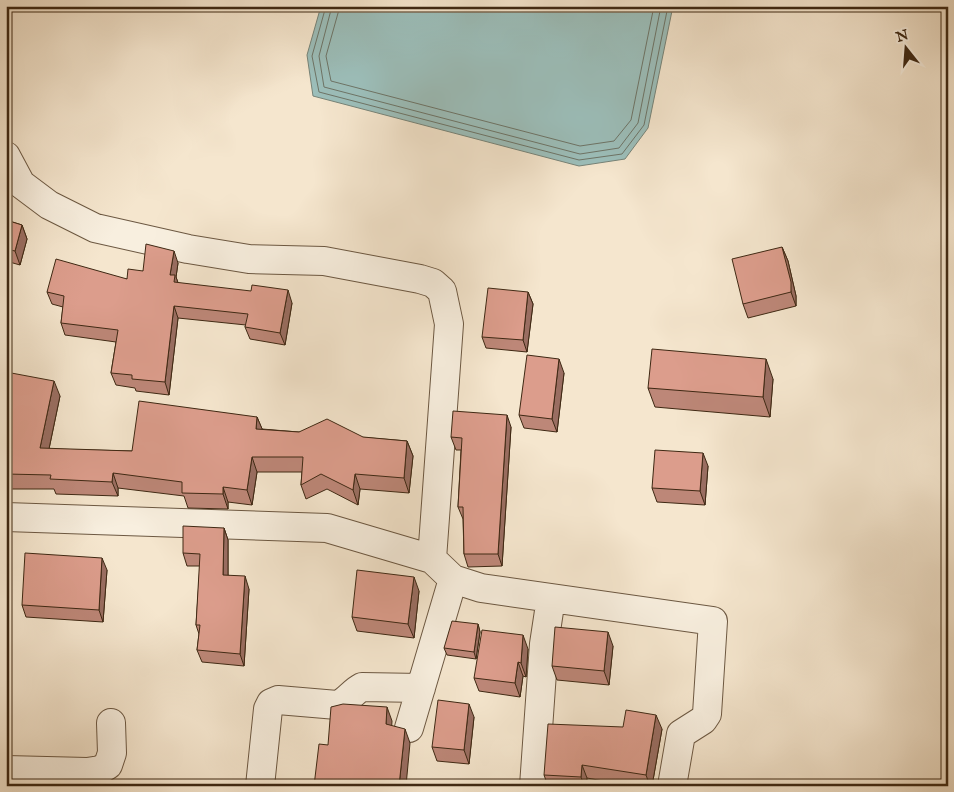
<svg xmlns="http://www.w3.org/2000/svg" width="954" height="792" font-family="'IM FELL English',serif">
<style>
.water{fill:#9cbfbb;stroke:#768378}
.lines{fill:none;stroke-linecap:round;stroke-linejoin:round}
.shore{stroke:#6d7467;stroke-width:1}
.minor-casing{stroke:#6c5842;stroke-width:30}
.minor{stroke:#f8efdf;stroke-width:28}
.wall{fill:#bd8778;stroke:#3e2813}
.shaded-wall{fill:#9a6e62;stroke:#3e2813}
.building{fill:#dc9d8c;stroke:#3e2813}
</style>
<rect width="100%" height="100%" fill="#f5e6ce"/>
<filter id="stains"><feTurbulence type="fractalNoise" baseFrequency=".004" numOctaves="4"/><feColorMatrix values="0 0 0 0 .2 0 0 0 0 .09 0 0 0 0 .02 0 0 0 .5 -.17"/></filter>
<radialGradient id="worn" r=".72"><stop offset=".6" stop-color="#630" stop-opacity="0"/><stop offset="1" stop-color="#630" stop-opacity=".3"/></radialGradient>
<path class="water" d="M321,6H673L648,128L625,159L579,166L313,96L307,55Z"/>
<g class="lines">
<path class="shore" d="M326,6L312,56L319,92L579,160L622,154L644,125L668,6
M332,6L319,56L324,87L580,154L619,148L638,123L661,6
M340,6L326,56L331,81L580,146L614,141L631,120L654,6"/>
<g class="minor-casing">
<path id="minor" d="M6,156L21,184L49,205L95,228L188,249L249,259L324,261L420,279L433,283L442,291L449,324L432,559
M6,517L327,528L432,559L453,579L481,588L713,621L707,714L703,720L681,734L672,786
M409,728L453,579
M6,770L87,772L100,770L108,765L112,753L111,723
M260,786L268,709L271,703L278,700L337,705C347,702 352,692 362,687L421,688
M534,786L544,644L551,598"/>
</g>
<use href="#minor" class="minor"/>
</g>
<path class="wall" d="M6,220L22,225L27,239L20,265L6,261Z
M782,247L788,261L796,296V306L748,318L743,304Z
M178,263L176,277L178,283L292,303L285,345L250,339L245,327L246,325L178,318L169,395L136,391L135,388L116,385L111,373L116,342L65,335L61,323L63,307L52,304L47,292L127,279L143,271Z
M528,292L533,304L527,352L486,348L482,337Z
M6,372L60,396L49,449L132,451L257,417L262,429L407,441L413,456L409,493L360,489L358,505L327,489L306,499L301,485L302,472H257L252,505L228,502V509L188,508L184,496L118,488V496L56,494L54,489H6Z
M564,373L557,432L524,428L519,415Z
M773,379L770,417L655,407L648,388Z
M511,427L502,566L468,567L464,554L463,519L458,507L461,450H456L451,437Z
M708,466L705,505L657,502L652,488Z
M224,528L228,540V575L249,589L244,666L202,662L197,650L199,634L196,625L200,566H187L183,553Z
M107,570L103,622L26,617L22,605Z
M419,591L414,638L357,631L352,617Z
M478,624L480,632L476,659L447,655L444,648Z
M613,646L609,685L557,680L552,666Z
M528,649L526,677L523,676L520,697L479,691L474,678Z
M474,717L469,764L437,761L432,747Z
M662,729L652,786H631L587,778L586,786H548L544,775Z"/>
<path class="shaded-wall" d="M22,225L27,239L20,265L15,251Z
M782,247L788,261L796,296V306L791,292Z
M174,251L178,263L176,277L180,288L175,287L170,275Z
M288,290L292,303L285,345L280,333Z
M528,292L533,304L527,352L523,340Z
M174,306L178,318L169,395L165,382Z
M559,359L564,373L557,432L552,419Z
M766,359L773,379L770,417L763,397Z
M54,381L60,396L46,463L40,448Z
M507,415L511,427L502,566L498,554Z
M257,417L263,431L256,429Z
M407,441L413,456L409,493L404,478Z
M703,453L708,466L705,505L700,491Z
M252,457L257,472L252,505L247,490Z
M113,473L118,488V496L112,482Z
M355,474L360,489L358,505L353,490Z
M223,487L228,502V509L223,494Z
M224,528L228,540V587L223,575Z
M102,558L107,570L103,622L99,610Z
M245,576L249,589L244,666L240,654Z
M414,577L419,591L414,638L408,624Z
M478,624L480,632L476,659L474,652Z
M608,632L613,646L609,685L604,671Z
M523,635L528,649L526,677L521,663Z
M518,662L523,676L520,697L515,683Z
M469,704L474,717L469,764L464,750Z
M387,707L392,721L391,737L386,724Z
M656,715L662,729L652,786H650L646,775Z
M405,729L410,743L406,786H399Z
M582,765L587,778L586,786H584L581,777Z"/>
<path class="building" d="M6,220L22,225L15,251L6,249Z
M146,244L174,251L170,275H175L174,282L251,291L252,285L288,290L280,333L245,327L248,314L174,306L165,382L132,379V375L111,373L118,330L61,323L64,296L47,292L56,259L127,279L128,269L143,271Z
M782,247L791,282V292L743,304L732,259Z
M488,288L528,292L523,340L482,337Z
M652,349L766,359L763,397L648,388Z
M527,355L559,359L552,419L519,415Z
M6,372L54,381L40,448L132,451L139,401L257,417L256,429L299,432L327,419L363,437L407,441L404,478L355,474L353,490L321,474L301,485L303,457H252L247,490L223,487V494L182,493V482L113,473L112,482L50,479L51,475L6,474Z
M453,411L507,415L498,554H464L463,507H458L462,438L451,437Z
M655,450L703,453L700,491L652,488Z
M183,526L224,528L223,575L245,576L240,654L197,650L200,625H196L200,554L183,553Z
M25,553L102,558L99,610L22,605Z
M357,570L414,577L408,624L352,617Z
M452,621L478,624L474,652L444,648Z
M555,627L608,632L604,671L552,666Z
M482,630L523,635L521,663L518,662L515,683L474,678Z
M438,700L469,704L464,750L432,747Z
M343,704L387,707L386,724L405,729L399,786H314L319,744L328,745L331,707Z
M626,710L656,715L646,775L582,765L581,777L544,775L548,724L623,727Z"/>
<rect width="954" height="792" fill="none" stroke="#f5e6ce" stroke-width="25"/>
<rect x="8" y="8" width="939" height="777" fill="none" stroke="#3e2813" stroke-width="2.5"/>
<rect x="12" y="12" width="929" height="767" fill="none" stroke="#3e2813"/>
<g transform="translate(906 48) rotate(343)" stroke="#f8efdf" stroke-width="4" paint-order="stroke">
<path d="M0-4L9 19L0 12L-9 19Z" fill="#3e2813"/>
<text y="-8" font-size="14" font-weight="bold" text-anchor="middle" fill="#3e2813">N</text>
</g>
<rect width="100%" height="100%" filter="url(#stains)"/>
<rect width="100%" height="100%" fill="url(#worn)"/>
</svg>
